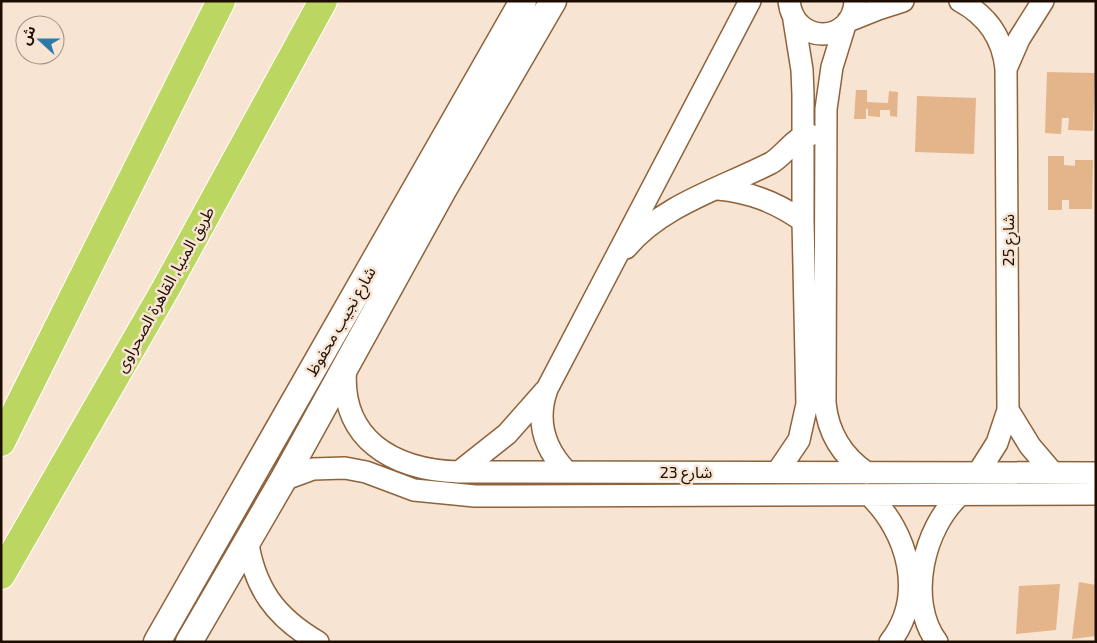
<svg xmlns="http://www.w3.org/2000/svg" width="1097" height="643" font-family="'Exo 2','Noto Sans Arabic',sans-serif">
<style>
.building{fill:#e4b48b}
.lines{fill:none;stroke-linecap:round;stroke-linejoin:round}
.minor-casing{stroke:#8e633c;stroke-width:24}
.tertiary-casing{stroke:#8e633c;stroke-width:29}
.trunk-casing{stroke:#fff;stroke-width:30}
.minor{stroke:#fff;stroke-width:21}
.tertiary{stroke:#fff;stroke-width:26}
.trunk{stroke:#bcd662;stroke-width:28}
.labels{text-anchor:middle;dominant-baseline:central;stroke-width:5;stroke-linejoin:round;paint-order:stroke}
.street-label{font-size:16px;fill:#1d0d01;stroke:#f8e4d3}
</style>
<rect width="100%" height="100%" fill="#f8e4d3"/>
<path class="building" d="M1047,72L1095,73L1093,131L1068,130L1069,118H1062L1061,134L1045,133Z
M856,90H867V102L888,103L889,91L898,92L897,117L890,116V110H880V117L868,116V109H866V119H854Z
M917,96L976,98L974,154L915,152Z
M1048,156H1064V165L1075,166V160H1093L1092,209H1069V200H1062V210H1048Z
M1079,582L1096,585V636L1072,639Z
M1060,584L1056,630L1016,634L1019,586Z"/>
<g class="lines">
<g class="minor-casing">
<path id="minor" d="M789,1C794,46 853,44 855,1
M960,1C988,16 1003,38 1006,69L1008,410L997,443L978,473
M848,21L878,9L903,1
M845,25L832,67L826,109L825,403C828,433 842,456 867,473
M1006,69L1019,39L1043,1
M718,189C750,192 776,202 803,221
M626,248C662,205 722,188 771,163C784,156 796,135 810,135
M346,365C338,439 393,470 459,472L1096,473
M1008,410L1030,446L1053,473
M566,471C543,447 536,420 547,389L750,1
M778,471L799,440L807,404L803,221V95L802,70L794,20
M459,472L507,434L545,391
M283,480L313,469L345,468L366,472L414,490L475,496L1096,494
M869,495C908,532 926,596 890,642
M247,538C254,588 275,617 318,642
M937,642C906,600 924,527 960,495"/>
</g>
<g class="tertiary-casing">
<path id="tertiary" d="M157,642L523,1
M189,642L283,480L443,190L553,1"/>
</g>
<g class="trunk-casing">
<path id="trunk" d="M1,442L221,1
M1,575L166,288L323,1"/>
</g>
<use href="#minor" class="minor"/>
<use href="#tertiary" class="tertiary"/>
<use href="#trunk" class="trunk"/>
</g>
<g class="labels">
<g class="street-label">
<text transform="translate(1007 240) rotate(-90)">شارع 25</text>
<text transform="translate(164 289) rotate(-61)">طريق المنيا, القاهرة الصحراوى</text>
<text transform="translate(340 321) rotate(-60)">شارع نجيب محفوظ</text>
<text x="686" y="471">شارع 23</text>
</g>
</g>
<rect width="1097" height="643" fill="none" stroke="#1d0d01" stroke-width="5"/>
<g transform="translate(40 40) rotate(291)"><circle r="24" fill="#f8e4d3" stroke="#a08e7f"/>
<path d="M0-4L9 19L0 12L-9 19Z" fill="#2c7aac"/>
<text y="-8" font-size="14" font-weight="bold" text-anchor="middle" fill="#1d0d01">ش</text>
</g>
</svg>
